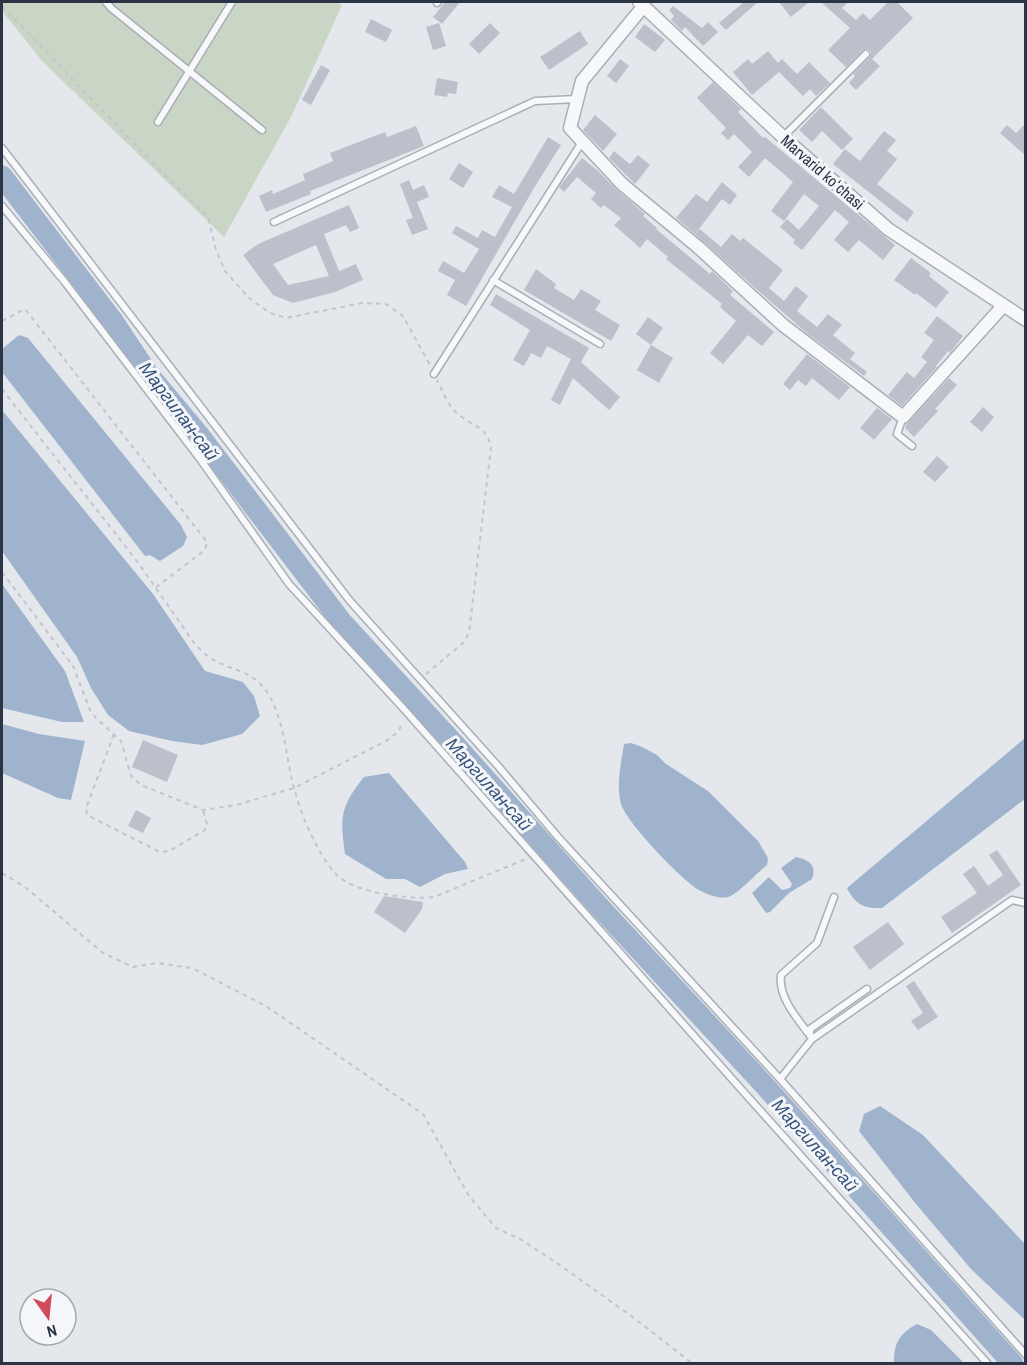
<svg xmlns="http://www.w3.org/2000/svg" width="1027" height="1365" font-family="'Archivo Narrow',sans-serif">
<style>
.green{fill:#c9d6c5}
.water{fill:#9fb4cc}
.lines{fill:none;stroke-linecap:round;stroke-linejoin:round}
.river{stroke:#9fb4cc;stroke-width:21}
.building{fill:#bbc0ca;fill-rule:evenodd}
.lane-casing{stroke:#a9aeb7;stroke-width:9}
.street-casing{stroke:#a9aeb7;stroke-width:15}
.path{stroke:#c2c5cb;stroke-width:2;stroke-dasharray:4.5 4.5;stroke-linecap:butt}
.lane{stroke:#f7f8fa;stroke-width:6}
.street{stroke:#f7f8fa;stroke-width:12}
.labels{text-anchor:middle;dominant-baseline:central;stroke-width:6;stroke-linejoin:round;paint-order:stroke}
.street-label{font-size:16px;fill:#2b3445;stroke:#f4f6f9}
.water-label{font-size:18px;font-style:italic;fill:#34527a;stroke:#f4f6f9}
</style>
<rect width="100%" height="100%" fill="#e4e7ec"/>
<path class="green" d="M2,2H335L342,5L291,117L224,237L43,62L2,11Z"/>
<path class="water" d="M19,335L28,338L181,525L187,537L183,546L160,561L150,555L145,556L2,372V349Z
M2,410L153,594L205,671L243,682L254,696L260,716L242,734L202,745L172,741L129,731L108,715L91,688L77,657L2,551Z
M2,584L65,671L84,722H62L2,708Z
M2,724L39,734L85,741L71,800L58,798L2,773Z
M1025,738V799L882,908C864,909 855,904 847,888Z
M631,743L642,747L657,755L666,764L708,791L758,841L768,858L767,865C758,872 737,895 728,897C719,899 709,895 701,891C684,883 626,822 621,804C616,785 621,763 624,744Z
M389,773L465,862L468,869L445,874L420,887L405,879H386L345,854C340,817 340,807 364,777Z
M796,857C809,860 817,865 812,879L789,893L770,912L766,913L752,893L769,877L782,890L790,888L792,884L781,868Z
M880,1106L923,1135L1025,1244V1320L971,1269L916,1204L859,1131L864,1114Z
M917,1324L931,1330L964,1363H894C894,1343 899,1334 917,1324Z"/>
<g class="lines">
<path class="river" d="M2,176L113,321L149,375L200,436L342,622L451,740L597,904L766,1087L1013,1364"/>
</g>
<path class="building" d="M445,2H460L442,24L433,17Z
M744,2H758L726,30L719,23Z
M779,2H809L791,17Z
M821,2H848L842,8L856,20L863,13L870,20L888,2H897L913,18L872,59L880,66L856,90L849,83L855,76L853,74L870,57L871,52L868,49L863,50L846,67L828,50L850,28Z
M673,6L702,28L708,22L718,32L703,46L685,27L682,31L671,20L674,16L669,10Z
M371,19L392,30L386,42L365,32Z
M439,23L446,46L433,50L426,27Z
M490,23L500,33L479,54L469,44Z
M644,24L665,40L655,52L635,37Z
M580,31L588,44L549,70L540,57Z
M768,51L778,63L782,59L797,74L809,62L830,83L816,96L810,89L803,96L779,72L752,95L733,72L748,59L752,64Z
M620,59L629,66L616,83L607,76Z
M321,65L330,70L311,105L302,100Z
M437,78L458,82L456,94L448,93L447,97L434,95Z
M713,82L741,109L738,112L763,138L765,137L895,245L883,260L859,240L848,252L834,240L849,222L835,210L802,250L793,243L795,240L780,227L787,219L799,230L819,206L804,194L784,221L771,211L793,182L765,158L749,177L738,167L752,152L734,134L728,140L721,133L726,128L697,98Z
M821,107L853,139L842,150L822,131L812,142L799,130Z
M595,115L617,134L603,151L583,130Z
M1026,123V156L1000,133L1007,125L1016,133Z
M416,126L424,146L310,191L311,194L266,212L259,196L272,190L273,194L305,180L303,174L333,161L330,153L385,132L387,137Z
M884,131L896,140L887,151L897,159L877,184L914,212L907,222L833,164L845,149L860,161Z
M548,137L561,145L534,188L466,306L447,295L455,280L438,271L443,261L464,273L479,249L452,233L456,226L478,238L482,230L495,237L512,207L492,197L499,185L514,194Z
M614,151L630,164L638,155L650,165L635,184L609,158Z
M582,158L598,171L617,190L645,214L643,216L657,228L656,229L710,274L712,271L733,291L730,295L774,332L762,346L748,335L723,364L710,353L736,321L720,307L722,304L666,259L668,257L647,239L640,248L614,225L621,218L604,205L601,208L591,199L596,193L577,177L564,192L559,187Z
M459,163L473,172L463,188L449,179Z
M409,180L413,190L424,185L429,197L417,202L428,229L412,235L406,220L413,218L400,184Z
M722,182L737,195L730,205L722,199L695,234L676,218L696,194L707,202Z
M349,205L359,228L350,232L346,225L324,234L339,271L356,264L363,280L335,292L293,303L273,295L243,255L258,244ZM316,245L329,276L288,285L273,264Z
M700,229L721,247L732,234L740,241L743,238L783,270L769,288L784,301L796,286L808,296L797,311L817,327L828,314L842,325L833,335L855,353L850,359L867,372L864,376L808,334L755,288L695,234Z
M911,258L931,273L929,276L949,292L936,308L916,293L915,295L894,280Z
M536,269L556,284L554,288L574,300L581,289L601,301L595,310L620,325L611,341L524,290Z
M496,294L589,348L581,362L620,397L609,410L573,378L560,405L551,400L571,359L547,346L541,358L531,353L524,366L513,360L530,330L490,305Z
M937,316L963,336L950,353L948,351L936,366L937,367L902,406L888,395L907,372L914,378L927,362L921,357L934,340L924,333Z
M648,317L663,328L651,345L636,334Z
M651,345L673,358L659,383L637,370Z
M807,354L850,387L839,400L812,378L806,386L798,380L790,390L783,384Z
M949,378L957,385L935,409L938,411L914,437L905,428L906,425Z
M983,407L994,417L982,432L970,422Z
M877,408L892,419L874,440L860,428Z
M937,456L949,467L935,482L923,472Z
M143,740L178,755L167,782L132,767Z
M136,810L151,818L143,833L128,826Z
M997,850L1021,885L952,933L941,917L977,893L963,874L974,866L988,886L1003,875L989,855Z
M384,896L423,902L422,909L405,933L374,912Z
M888,922L904,944L870,970L853,947Z
M914,981L938,1017L918,1030L911,1021L923,1013L906,986Z"/>
<g class="lines">
<g class="lane-casing">
<path id="lane" d="M106,2L111,8L262,130
M437,3L438,2
M158,122L232,2
M783,137L866,54
M2,148L350,601L498,766L558,837L780,1079L1026,1355
M2,206L64,281L200,459L289,584L403,708L749,1098L988,1364
M274,222L535,101L577,99
M493,280L600,344
M434,374L582,142
M903,417L897,434L912,446
M808,1033C796,1017 778,996 781,975L817,943L834,897
M810,1036V1029L867,989
M780,1079L812,1039L1012,900L1026,903"/>
</g>
<g class="street-casing">
<path id="street" d="M639,2L783,137L888,229L1026,320
M642,8L582,81L570,128L622,184L698,247L783,325L903,417L1003,306"/>
</g>
<path class="path" d="M2,6L152,162L208,217L216,250L225,271L249,298L270,313L286,318L362,303L386,304L403,316L430,365
M2,321L25,309L207,542L205,550L155,588
M2,389C47,448 94,505 139,564C153,584 167,604 181,624C187,632 192,642 200,649C220,671 247,666 264,688C285,716 285,755 294,788C301,815 316,851 335,873C352,893 409,900 434,897L526,859
M2,572L73,666L90,710L96,718L121,741L131,776L141,785L203,810L236,805L294,788L386,741L398,732L403,722
M426,674L463,643L469,633L491,447C486,425 473,427 458,414C448,406 443,392 437,380
M114,734L86,808L87,815L160,852L169,851L205,830L207,824L203,810
M2,873L25,887L103,953L133,967L157,963L192,968L266,1006L423,1114L469,1196L496,1228L520,1239L557,1263L634,1318L693,1364"/>
<use href="#lane" class="lane"/>
<use href="#street" class="street"/>
</g>
<g class="labels">
<g class="street-label">
<text transform="translate(823 172) rotate(41)">Marvarid koʻchasi</text>
</g>
<g class="water-label">
<text transform="translate(179 411) rotate(53)">Маргилан-сай</text>
<text transform="translate(489 784) rotate(48)">Маргилан-сай</text>
<text transform="translate(815 1145) rotate(48)">Маргилан-сай</text>
</g>
</g>
<rect width="1027" height="1365" fill="none" stroke="#2b3445" stroke-width="6"/>
<g transform="translate(48 1317) rotate(165)"><circle r="28" fill="#f4f6f9" stroke="#a4a8b1" stroke-width="1.5"/>
<path d="M0-4.5L10 22L0 15L-10 22Z" fill="#d1495b"/>
<text y="-9" font-size="16" font-weight="bold" text-anchor="middle" fill="#2b3445">N</text>
</g>
</svg>
